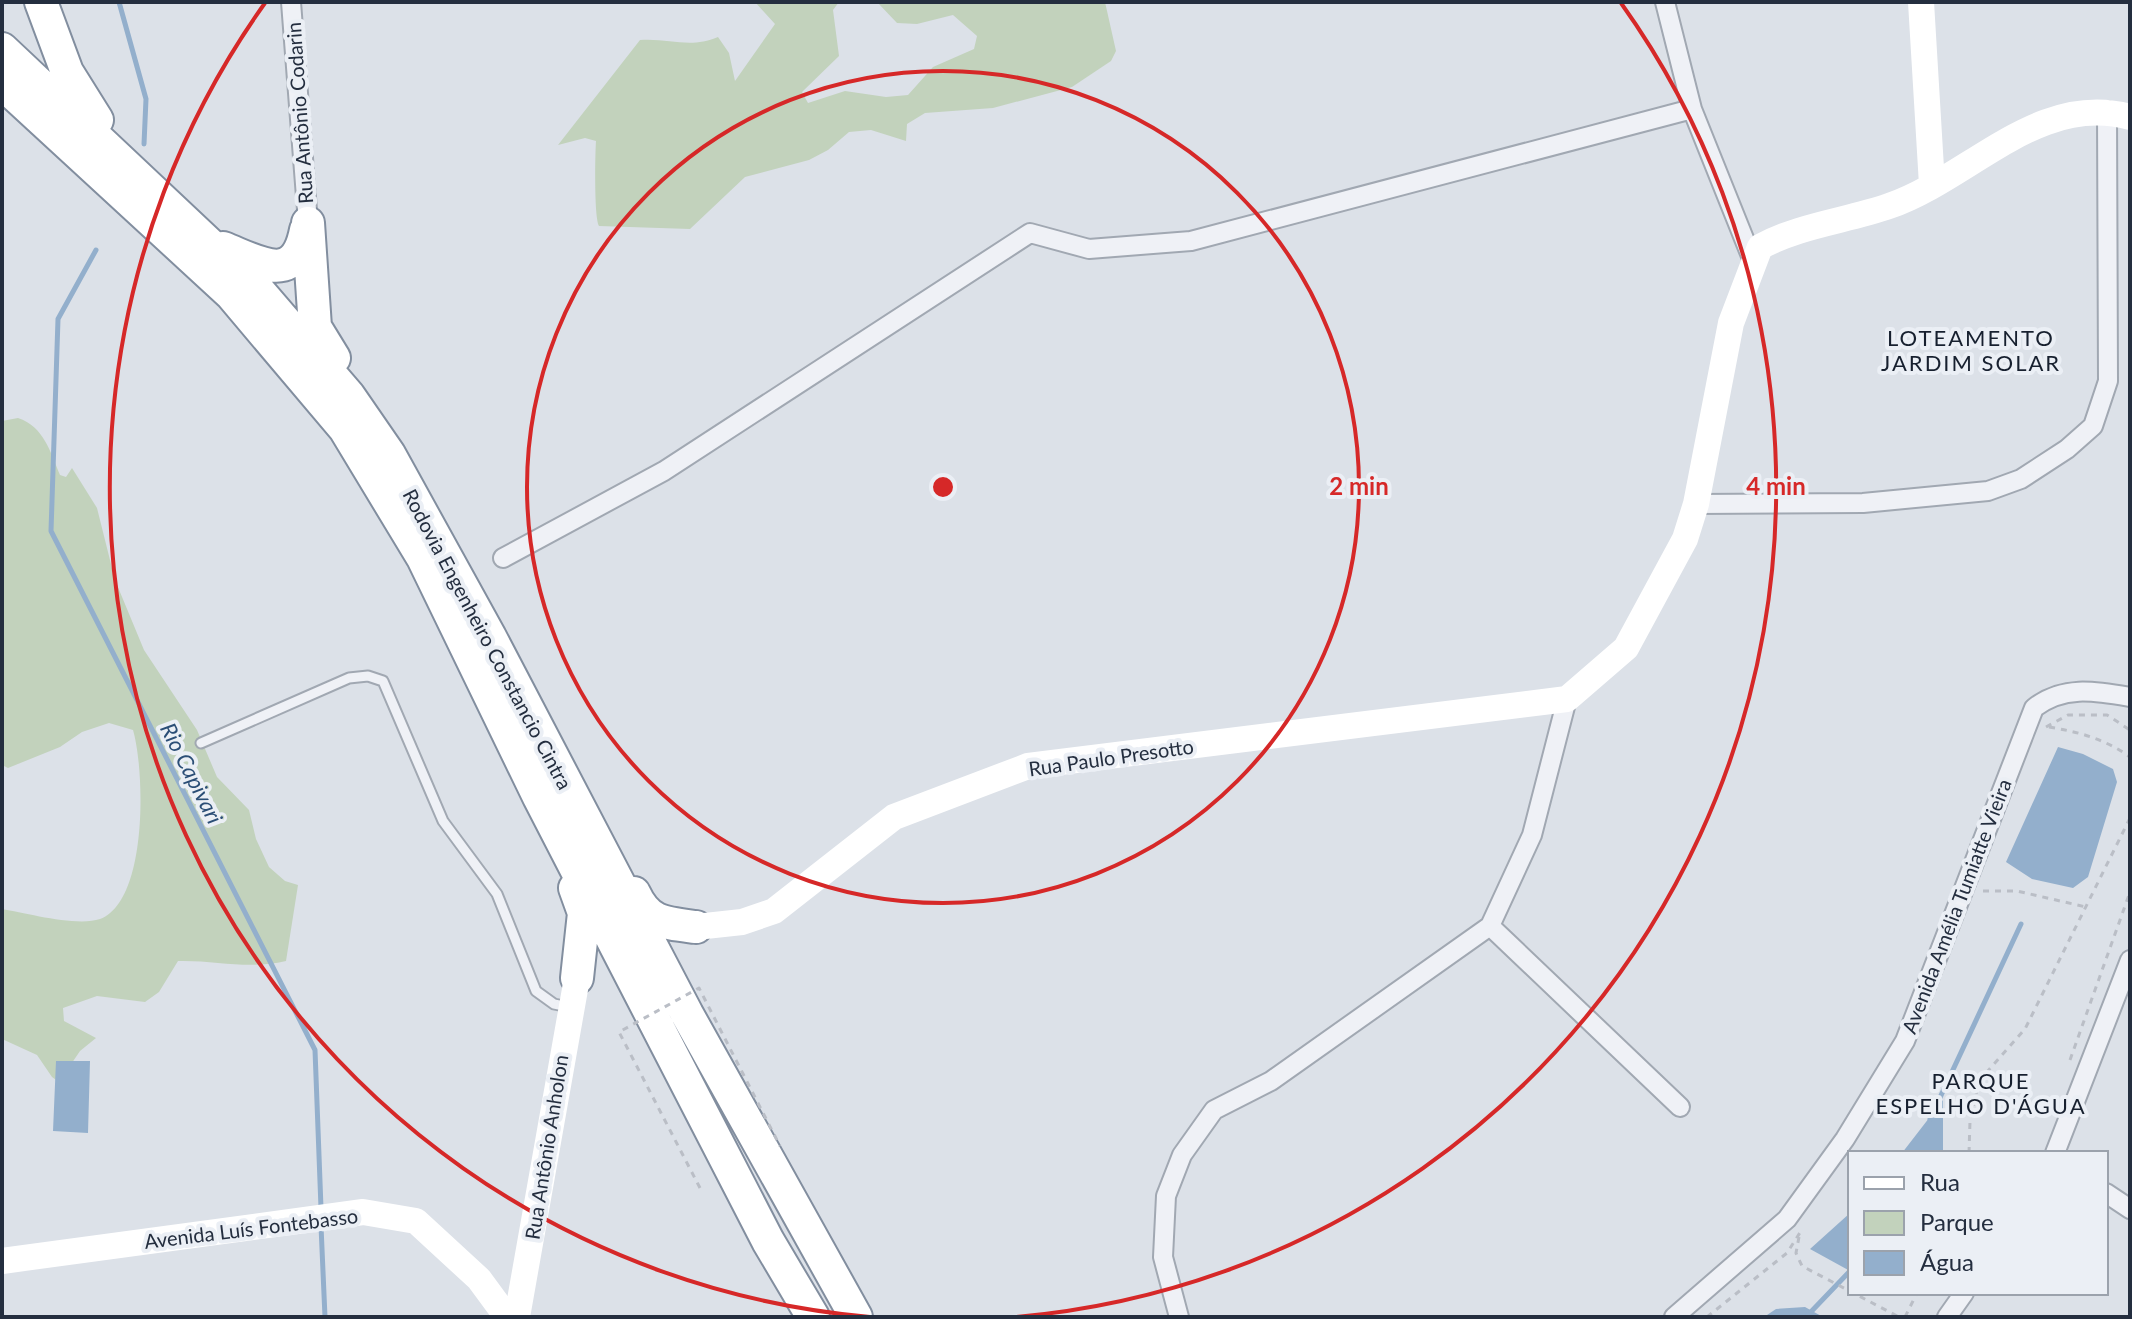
<svg xmlns="http://www.w3.org/2000/svg" width="2132" height="1319" font-family="Lato,sans-serif">
<style>
.green{fill:#c2d2bc}
.water{fill:#93afcc}
.lines{fill:none;stroke-linecap:round;stroke-linejoin:round}
.stream{stroke:#93afcc;stroke-width:5}
.lane-casing{stroke:#a1a8b2;stroke-width:13}
.street-casing{stroke:#a1a8b2;stroke-width:22}
.highway-casing{stroke:#828e9f;stroke-width:36}
.path{stroke:#babec6;stroke-width:3;stroke-dasharray:6 6;stroke-linecap:butt}
.lane{stroke:#eff1f6;stroke-width:9}
.street{stroke:#eff1f6;stroke-width:18}
.secondary{stroke:#fff;stroke-width:26}
.highway{stroke:#fff;stroke-width:32}
.path-bridge{stroke:#babec6;stroke-width:3;stroke-dasharray:6 6;stroke-linecap:butt}
.ring{fill:none;stroke:#d62828;stroke-width:4}
.labels{text-anchor:middle;dominant-baseline:central;stroke-width:8;stroke-linejoin:round;paint-order:stroke}
.street-label{font-size:20px;fill:#242e3f;stroke:#ebeff5}
.neighbourhood-label{font-size:22px;letter-spacing:2px;fill:#17202f;stroke:#ebeff5}
.water-label{font-size:22px;font-style:italic;fill:#2b4e76;stroke:#ebeff5}
.centre{fill:#d62828;stroke:#ebeff5;stroke-width:4}
.ring-label{font-size:24px;text-anchor:middle;font-weight:bold;fill:#d62828;stroke:#ebeff5;stroke-width:8;stroke-linejoin:round;paint-order:stroke}
</style>
<rect width="100%" height="100%" fill="#dce1e8"/>
<path class="green" d="M755,2H839L833,10L839,56L802,92L808,103L845,91L886,97L908,95L933,67L974,49L977,36L953,15L917,24L897,23L877,2H1105L1116,51L1111,61L1072,87L993,108L925,113L907,124L906,141L871,130L849,132L828,150L809,160L745,177L690,229L599,226C594,217 595,155 596,141L585,138L558,145L640,40C670,38 690,49 718,37L729,53L735,81L775,24Z
M18,418C44,427 50,451 60,475L66,477L72,468L97,508L115,580L144,650L197,730L217,777L249,810L256,839L269,867L285,881L298,885L286,961C248,970 216,960 178,961L159,992L145,1002L97,996L63,1008L64,1021L96,1038L80,1051L59,1082L52,1077L37,1055L2,1039V909C26,913 77,927 100,919C148,901 145,771 133,730L109,723L82,732L60,747L8,768L2,765V421Z"/>
<path class="water" d="M2058,747L2083,754L2113,769L2117,782L2088,877L2073,888L2032,879L2006,862Z
M56,1061H90L88,1133L53,1131Z
M1943,1100V1153H1902Z
M1850,1213V1271L1810,1249Z
M1805,1307L1823,1317H1764L1776,1309Z"/>
<g class="lines">
<path class="stream" d="M119,2L146,99L144,144
M96,250L58,319L51,531L315,1050L321,1208
M1930,1119L2021,924
M321,1226L325,1317
M1806,1317L1850,1271"/>
<g class="lane-casing">
<path id="lane" d="M201,743L349,678L368,676L383,681L443,821L497,894L536,991L554,1004L569,1007"/>
</g>
<g class="street-casing">
<path id="street" d="M291,2L308,223
M1665,2L1692,109L1753,261
M1696,504L1863,503L1988,491L2021,479L2067,449L2093,426L2108,381L2107,111
M503,558L664,471L1030,233L1089,249L1191,241L1692,109
M1490,926L1680,1107
M2055,1153L2130,960
M2106,1193L2130,1209
M1179,1317L1163,1257L1166,1196L1182,1155L1214,1110L1271,1081L1490,926L1532,835L1567,699
M1674,1317L1787,1219L1845,1139L1905,1041L2034,708C2063,685 2095,691 2130,697
M1947,1317L1964,1293"/>
</g>
<g class="highway-casing">
<path id="highway" d="M41,2L67,72L97,120
M2,49L257,289L349,396L389,454L490,637L687,1014L856,1317
M2,83L231,294L345,429L423,558L539,797L768,1241L813,1317
M308,223L315,327L334,358
M223,248C261,263 295,286 306,230
M575,888L584,913L577,978
M634,893C648,923 664,923 696,927"/>
</g>
<path class="path" d="M2046,727L2068,715H2107L2130,730
M2049,727C2079,732 2105,739 2130,757
M1983,891H2017L2086,907
M2070,1060L2130,892
M1969,1153L1970,1121L1979,1081L2025,1029L2130,818
M1799,1237L1796,1253L1802,1266L1899,1317
M1707,1317L1787,1253L1801,1231
M1905,1317L1917,1293"/>
<use href="#lane" class="lane"/>
<use href="#street" class="street"/>
<path class="secondary" d="M1921,2L1932,185
M696,927L742,922L774,911L894,817L1028,766L1567,699L1626,648L1685,539L1696,504L1731,323L1760,247C1800,225 1846,221 1889,206C1970,178 2038,92 2130,117
M2,1261L363,1212L416,1221L479,1279L507,1317
M517,1317L577,978"/>
<use href="#highway" class="highway"/>
<path class="path-bridge" d="M700,1188L619,1032L699,988L780,1146"/>
</g>
<g class="ring">
<circle cx="943" cy="487" r="416"/>
<path d="M870 1317A833 833 0 0 1 265 3M1621 3A833 833 0 0 1 1016 1317"/>
</g>
<g class="labels">
<g class="street-label">
<text transform="translate(299 113) rotate(-94)">Rua Antônio Codarin</text>
<text transform="translate(488 639) rotate(62)">Rodovia Engenheiro Constancio Cintra</text>
<text transform="translate(1111 757) rotate(-8)">Rua Paulo Presotto</text>
<text transform="translate(1956 906) rotate(-69)">Avenida Amélia Tumiatte Vieira</text>
<text transform="translate(546 1147) rotate(-81)">Rua Antônio Anholon</text>
<text transform="translate(251 1228) rotate(-7)">Avenida Luís Fontebasso</text>
</g>
<g class="neighbourhood-label">
<text x="1971" y="337">LOTEAMENTO<tspan x="1971" dy="25">JARDIM SOLAR</tspan></text>
<text x="1981" y="1080">PARQUE<tspan x="1981" dy="25">ESPELHO D'ÁGUA</tspan></text>
</g>
<g class="water-label">
<text transform="translate(192 773) rotate(63)">Rio Capivari</text>
</g>
</g>
<circle cx="943" cy="487" r="12" class="centre"/>
<g class="ring-label">
<text x="1359" y="495">2 min</text>
<text x="1776" y="495">4 min</text>
</g>
<rect width="2132" height="1319" fill="none" stroke="#242e3f" stroke-width="8"/>
<rect x="1848" y="1151" width="260" height="144" fill="#ebeff5" stroke="#9ba2ac" stroke-width="2"/>
<rect x="1864" y="1177" width="40" height="12" fill="#ffffff" stroke="#9ba2ac" stroke-width="2"/>
<text x="1920" y="1191" font-size="24" fill="#242e3f">Rua</text>
<rect x="1864" y="1211" width="40" height="24" fill="#c2d2bc" stroke="#9ba2ac" stroke-width="2"/>
<text x="1920" y="1231" font-size="24" fill="#242e3f">Parque</text>
<rect x="1864" y="1251" width="40" height="24" fill="#93afcc" stroke="#9ba2ac" stroke-width="2"/>
<text x="1920" y="1271" font-size="24" fill="#242e3f">Água</text>
</svg>
